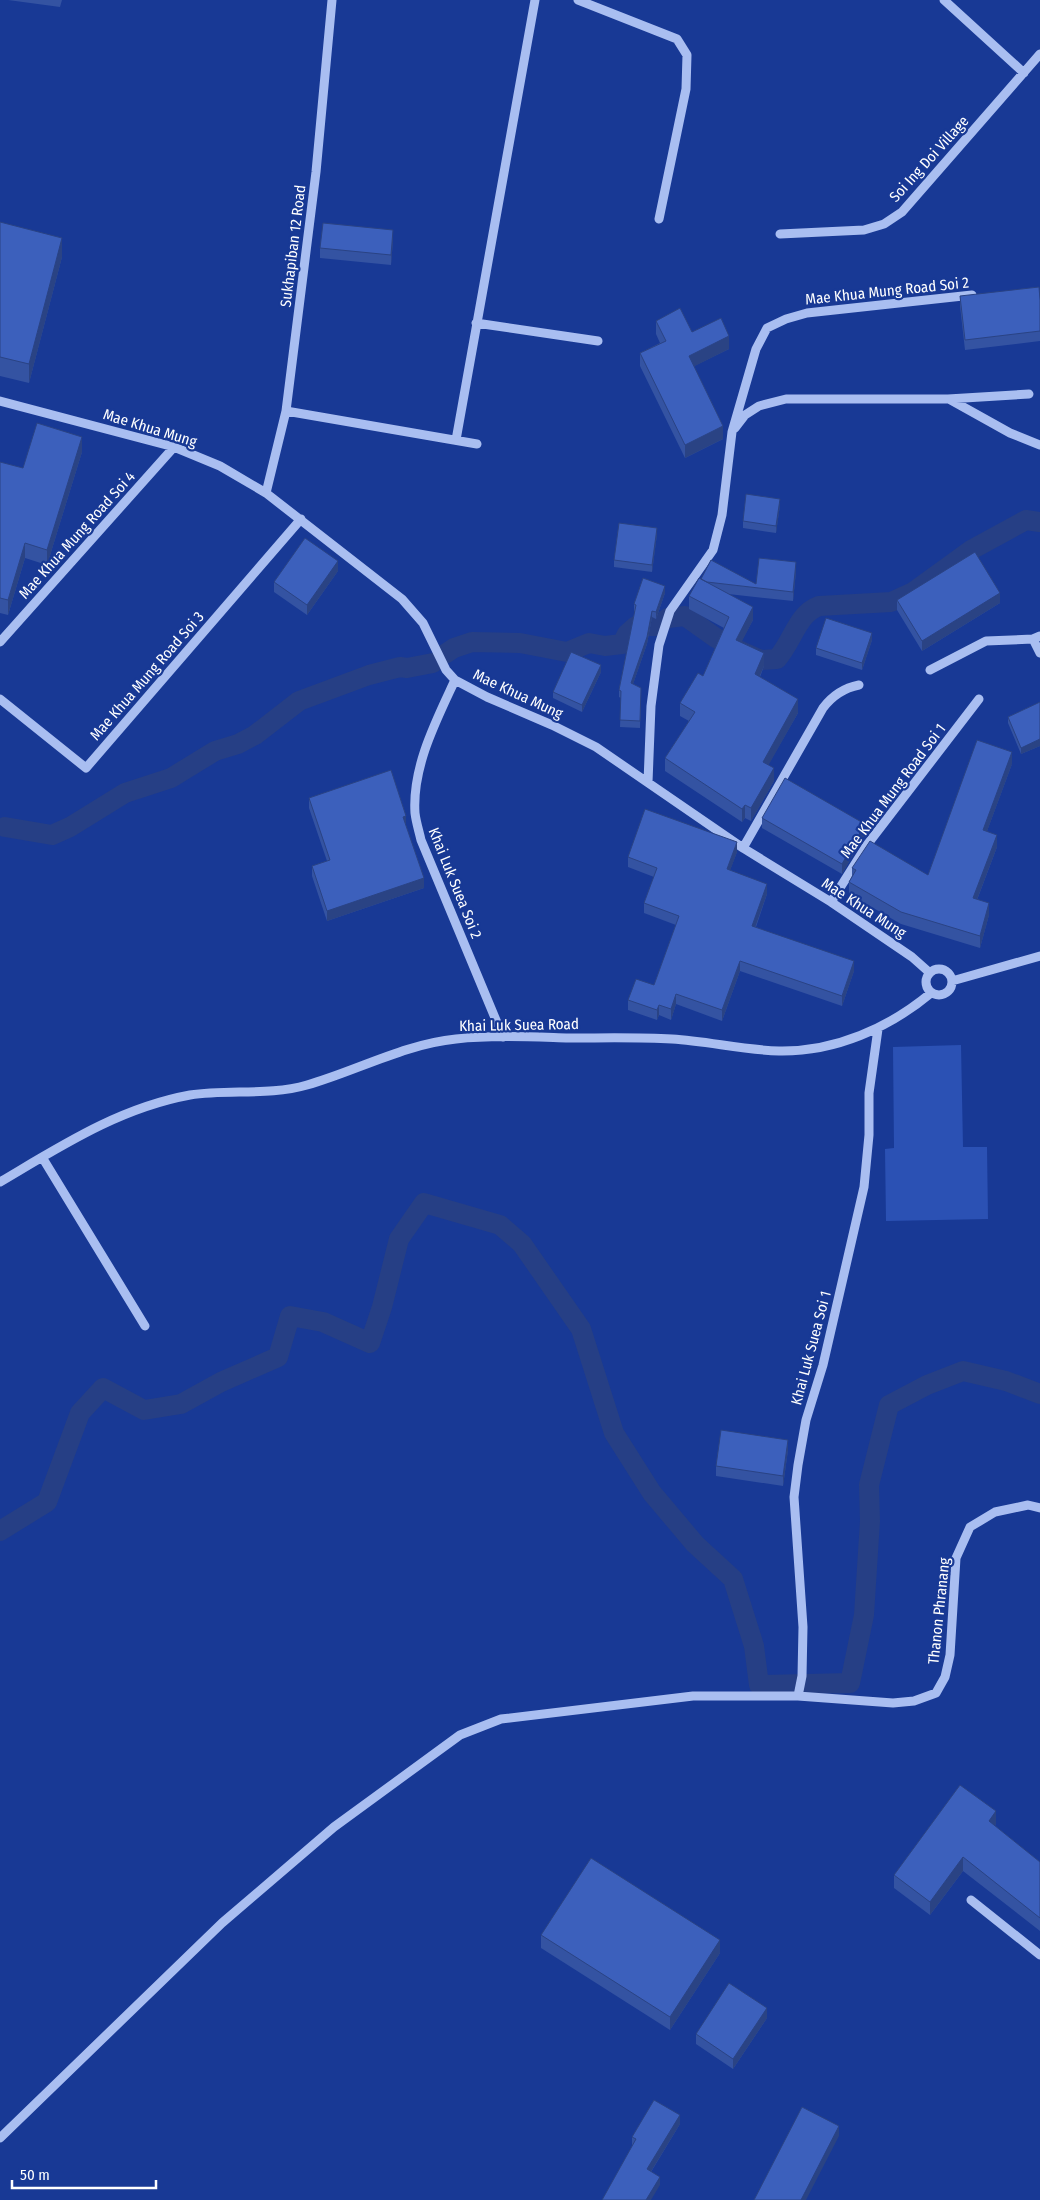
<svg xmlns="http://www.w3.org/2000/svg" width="1040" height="2200" font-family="'Fira Sans Condensed',sans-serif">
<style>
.green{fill:#2b51b4}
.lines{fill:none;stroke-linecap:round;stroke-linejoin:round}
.canal{stroke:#263f85;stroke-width:20}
.minor{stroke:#a9bef1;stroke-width:9}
.wall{fill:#3453a2}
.shaded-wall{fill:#2a4384}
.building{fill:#3c60bc;stroke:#2a4384}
.labels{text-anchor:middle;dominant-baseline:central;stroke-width:4.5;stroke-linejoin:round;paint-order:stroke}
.street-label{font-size:15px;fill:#fff;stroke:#183995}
</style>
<rect width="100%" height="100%" fill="#183995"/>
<path class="green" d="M961,1045L963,1147H987L988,1219L886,1221L885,1149L894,1148L893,1047Z"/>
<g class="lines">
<path class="canal" d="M445,654L454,648L472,642L520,643L567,652L589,643L605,646L622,644L627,634L636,626H656L668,618L685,616L716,638L736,649L761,660L777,659C793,641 797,614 819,606L891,602L913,592L971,550L1026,520L1040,522
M5,827L52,835L70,827L125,793L171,778L215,751L238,744L255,735L299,701L369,675L400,667L407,668L433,663
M0,1531L47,1502L80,1413L103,1388L144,1410L181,1404L221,1382L278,1357L290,1316L323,1322L370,1343L382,1307L399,1239L424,1203L500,1225L522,1244L581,1329L614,1433L652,1493L695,1544L733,1579L754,1646L759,1685L850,1683L864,1615L870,1521L869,1485L889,1405L927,1385L963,1371L1006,1381L1040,1394"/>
<path class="minor" d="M578,0L677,39L687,55L686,89L659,219
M944,0L1024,73
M780,234L864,230L884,224L902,212L1040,54
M476,323L598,341
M949,399L1010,433L1040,445
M0,401L174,447L220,466L266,493L402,599L423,623L446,670L455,680L487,697L552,725L596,747L743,848L831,902L912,957L930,973
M286,411L477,444
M735,428L745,415L759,406L786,399H948L1029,394
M456,440L535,0
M266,493L286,411L316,172L332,0
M1033,639L1040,653
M0,642L174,447
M930,670L986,641L1033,639L1040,636
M455,680C436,721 412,767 415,813C416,822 419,831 421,840L503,1037
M0,699L86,768L301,519
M648,782L651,706L659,645L670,611L713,550L722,515L732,432L756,349L767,328L786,319L807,313L972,295
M743,848L823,708C832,696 844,688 859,685
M831,902L867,845L979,699
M926 982a13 13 0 1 1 26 0a13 13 0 1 1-26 0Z
M952,981L1040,956
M42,1157L145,1326
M0,1182C61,1146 119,1108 190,1095C229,1089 269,1096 307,1085C356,1071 405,1044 456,1039C494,1035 532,1037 569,1038C603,1038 638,1037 672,1039C707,1041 743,1050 779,1051C835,1052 889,1028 931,993
M798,1696L802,1676L803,1627L794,1497L798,1465L806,1420L823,1365L864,1187L869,1135V1093L878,1029
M971,1900L1040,1955
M0,2138L222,1923L334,1827L460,1735L501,1719L693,1696H798L893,1703L914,1701L936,1693L945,1677L950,1655L956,1558L970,1527L995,1512L1028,1505L1040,1508"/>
</g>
<path class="wall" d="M8,0H62L60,7Z
M0,222L62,257L29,383L0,376Z
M393,240L391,265L320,258V248Z
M960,296L1040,300V341L965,350L960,306Z
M656,321L692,332L729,349L694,366L723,439L685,458L640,366V353L660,343L656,334Z
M82,452L47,565L25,558L8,615L0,613V462L23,468Z
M780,505L776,533L743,528V521Z
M657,534L652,572L614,567V560Z
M338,571L307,615L274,592V582Z
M796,571L793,601L728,594L753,620L741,642L764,666L760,677L798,713L768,765L774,781L751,821L745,818L742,822L665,771V758L689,721L680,716V703L703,676L724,628L689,609V596L701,579L756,584Z
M665,593L656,619L652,617L647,644L633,684L641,688L640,728L620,727L621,698L619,697V690L635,611H634V604Z
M897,600L1000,603L922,651L897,610Z
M872,640L862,670L816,655V648Z
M601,672L582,712L553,698V692Z
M1040,702V746L1021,754L1008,723V717Z
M1012,764L987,831L997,847L977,900L989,915L980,948L901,924L849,894V882L852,876V868L928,875Z
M309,798L406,826L424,888L327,921L312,876V866L327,861L309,808Z
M762,818L865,834L842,874L762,828Z
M737,852L730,870L767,894L756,927L854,971L842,1006L740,971L722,1021L676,1004L671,1020L659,1015L657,1020L628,1010V1000L654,985L676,925L644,913V903L654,877L628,867V857Z
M788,1450L783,1486L716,1476V1466Z
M996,1824L995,1826L1040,1862V1931L963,1871L930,1915L894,1888V1875Z
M541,1935L720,1953L670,2030L541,1948Z
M767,2018L733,2069L696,2044V2034Z
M680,2124L651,2172L660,2185L632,2146V2137Z"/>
<path class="shaded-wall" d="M393,230V240L391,265V255Z
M62,238V257L29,383V364Z
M729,336V349L689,369V356Z
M723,426V439L685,458V445Z
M82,437V452L47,565V550Z
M780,499V505L776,533V526Z
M657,528V534L652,572V565Z
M25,543V558L8,615V600Z
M338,561V571L307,615V605Z
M796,562V571L793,601V592Z
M665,586V593L656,619V612Z
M1000,593V603L922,651V641Z
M753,607V620L736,653V640Z
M652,611V617L647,644L631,690V683Z
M872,633V640L862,670V663Z
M764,653V666L755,687V674Z
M601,665V672L582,712V705Z
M798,699V713L763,775V762Z
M1040,739V746L1021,754V748Z
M1012,752V764L983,842V830Z
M774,768V781L751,821V808Z
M745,805V818L742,822V809Z
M406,816V826L403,817Z
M865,824V834L842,874V864Z
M997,835V847L973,910V898Z
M737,842V852L727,879V869Z
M424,878V888L327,921V911Z
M767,884V894L752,936V926Z
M989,903V915L980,948V936Z
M740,961V971L722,1021V1010Z
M854,961V971L842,1006V996Z
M676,994V1004L671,1020V1009Z
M659,1005V1015L657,1020V1010Z
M788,1440V1450L783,1486V1476Z
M996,1811V1824L989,1835V1821Z
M963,1857V1871L930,1915V1902Z
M720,1940V1953L670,2030V2017Z
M767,2008V2018L733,2069V2059Z
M680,2115V2124L647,2178V2169Z
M839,2126V2136L806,2200H801Z
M660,2177V2185L651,2200H646Z"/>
<path class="building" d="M0,222L62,238L29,364L0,357Z
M323,223L393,230L391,255L320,248Z
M1039,287L1040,300V331L965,340L960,296Z
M680,308L692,332L721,318L729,336L689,356L723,426L685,445L640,353L666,341L656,321Z
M37,423L82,437L47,550L25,543L8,600L0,598V462L23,468Z
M746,494L780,499L776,526L743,521Z
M619,523L657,528L652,565L614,560Z
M305,538L338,561L307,605L274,582Z
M975,552L1000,593L922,641L897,600Z
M759,558L796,562L793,592L707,582L701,579L711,560L756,584Z
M643,578L665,586L656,612L652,611L647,637L631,683L641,688L640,721L620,720L621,691L619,690L636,605L634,604Z
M699,578L753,607L736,640L764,653L755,674L798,699L763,762L774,768L751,808L745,805L742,809L665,758L695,712L680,703L698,673L703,676L729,617L689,596Z
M826,618L872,633L862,663L816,648Z
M571,652L601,665L582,705L553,692Z
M1040,702V739L1021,748L1008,717Z
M977,740L1012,752L983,830L997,835L973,898L989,903L980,936L901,912L849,882L856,870L852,868L870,841L928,875Z
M391,770L406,816L403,817L424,878L327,911L312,866L330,860L309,798Z
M785,778L865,824L842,864L762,818Z
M645,809L737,842L727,869L767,884L752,926L854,961L842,996L740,961L722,1010L676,994L671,1009L659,1005L657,1010L628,1000L636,979L654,985L679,916L644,903L657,868L628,857Z
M721,1430L788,1440L783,1476L716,1466Z
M960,1785L996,1811L989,1821L1040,1862V1918L963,1857L930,1902L894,1875Z
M591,1858L720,1940L670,2017L541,1935Z
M729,1983L767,2008L733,2059L696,2034Z
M654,2100L680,2115L647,2169L660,2177L646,2200H602L636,2139L632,2137Z
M802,2107L839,2126L801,2200H754Z"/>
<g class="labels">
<g class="street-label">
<text transform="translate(929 159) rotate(-48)">Soi Ing Doi Village</text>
<text transform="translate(293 246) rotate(-83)">Sukhapiban 12 Road</text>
<text transform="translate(887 291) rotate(-6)">Mae Khua Mung Road Soi 2</text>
<text transform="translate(150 428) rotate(17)">Mae Khua Mung</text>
<text transform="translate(77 535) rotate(-48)">Mae Khua Mung Road Soi 4</text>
<text transform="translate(147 676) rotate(-49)">Mae Khua Mung Road Soi 3</text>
<text transform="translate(518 694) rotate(25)">Mae Khua Mung</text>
<text transform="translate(893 791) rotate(-53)">Mae Khua Mung Road Soi 1</text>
<text transform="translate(455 883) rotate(68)">Khai Luk Suea Soi 2</text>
<text transform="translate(864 908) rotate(33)">Mae Khua Mung</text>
<text transform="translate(519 1025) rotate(-1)">Khai Luk Suea Road</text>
<text transform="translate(811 1348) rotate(-75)">Khai Luk Suea Soi 1</text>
<text transform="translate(939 1611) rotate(-84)">Thanon Phranang</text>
</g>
</g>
<path d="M12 2180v8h144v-8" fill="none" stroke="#ffffff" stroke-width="2.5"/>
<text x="20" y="2180" font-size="15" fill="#ffffff" stroke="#183995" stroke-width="4" paint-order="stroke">50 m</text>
</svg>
